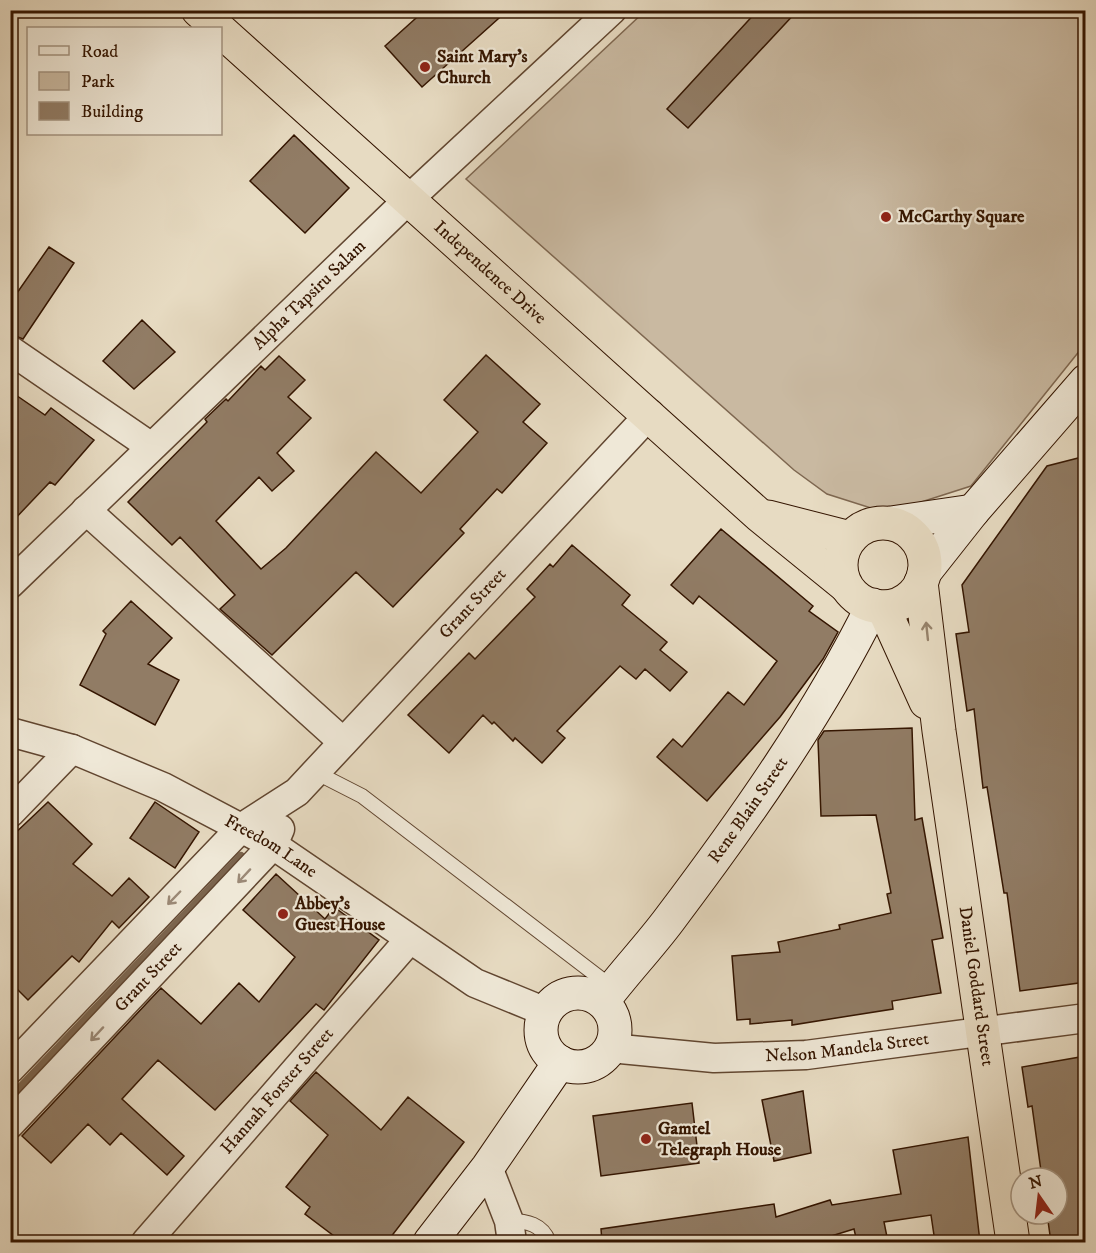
<svg xmlns="http://www.w3.org/2000/svg" width="1096" height="1253" font-family="'IM FELL DW Pica',serif">
<style>
.green{fill:#c9b9a1;stroke:#7e6750;stroke-width:1.5}
.lines{fill:none;stroke-linecap:round;stroke-linejoin:round}
.stream{stroke:#7b644d;stroke-width:8}
.building{fill:#917c65;stroke:#341500;stroke-width:1.5}
.lane-casing{stroke:#614630;stroke-width:16}
.street-casing{stroke:#614630;stroke-width:31}
.secondary-casing{stroke:#341500;stroke-width:35}
.highway-casing{stroke:#341500;stroke-width:35}
.lane{stroke:#efe8d7;stroke-width:14}
.street{stroke:#efe8d7;stroke-width:28}
.secondary{stroke:#efe8d7;stroke-width:33}
.highway{stroke:#e7dbc2;stroke-width:33}
.oneway{stroke:#96826b}
.oneway2{stroke:#9b8976}
.poi-dot{fill:#8f2418;stroke:#efe8d7;stroke-width:2}
.labels{text-anchor:middle;dominant-baseline:central;stroke-width:4.5;stroke-linejoin:round;paint-order:stroke}
.poi-label{font-size:18px;font-weight:bold;fill:#341500;stroke:#efe8d7;text-anchor:start}
.street-label{font-size:18px;fill:#341500;stroke:#efe8d7}
</style>
<rect width="100%" height="100%" fill="#e7dbc2"/>
<filter id="stains"><feTurbulence type="fractalNoise" baseFrequency=".00333" numOctaves="4"/><feColorMatrix values="0 0 0 0 .2 0 0 0 0 .09 0 0 0 0 .02 0 0 0 .5 -.17"/></filter>
<radialGradient id="worn" r=".72"><stop offset=".6" stop-color="#630" stop-opacity="0"/><stop offset="1" stop-color="#630" stop-opacity=".3"/></radialGradient>
<path class="green" d="M645,11H1085V344L971,486L915,504L874,509L827,494L794,470L466,179Z"/>
<g class="lines">
<path class="stream" d="M10,1098L241,856"/>
</g>
<path class="building" d="M425,10H508L422,87L385,46Z
M758,10H798L688,128L667,109Z
M294,135L349,188L305,233L250,181Z
M49,247L74,263L23,339L10,334V303Z
M142,320L175,352L134,389L103,361Z
M486,355L540,404L523,422L547,443L502,493L497,489L460,529L464,533L393,607L356,572L272,655L220,609L235,595L180,537L172,545L128,502L207,422L205,419L226,399L228,401L261,366L265,370L279,356L305,380L288,397L311,418L277,453L294,471L272,491L259,477L216,521L261,569L286,548L376,452L421,493L478,432L444,400Z
M10,391L45,415L51,408L94,440L55,485L50,482L10,524Z
M1086,456V982L1020,991L1007,893H1004L987,787L983,788L974,709L967,711L956,634L969,632L962,585L1047,466Z
M721,529L813,606L809,611L838,632L823,659L780,717L707,801L657,757L673,739L682,747L728,692L744,705L777,661L699,596L693,604L671,585Z
M572,545L630,595L622,605L667,642L660,650L687,672L670,691L645,669L636,679L620,666L557,731L565,738L542,763L515,738L513,741L494,722L492,724L483,715L449,753L408,715L469,653L475,659L535,597L527,589L550,564L553,567Z
M131,601L172,638L148,664L179,680L155,725L80,685L106,634L103,631Z
M912,728L915,820L922,818L943,938L932,940L941,993L892,1001L893,1009L792,1025V1020L750,1024V1019L737,1020L732,956L780,952L778,942L840,929L839,925L891,913L887,894L891,893L876,815L821,816L818,740L824,731Z
M48,802L92,844L73,864L112,896L129,878L149,897L119,928L112,921L79,962L72,956L28,1000L10,982V838Z
M155,802L199,832L175,868L130,838Z
M276,874L325,919L334,907L379,940L324,1010L316,1004L215,1110L158,1060L122,1099L184,1156L167,1175L121,1133L110,1145L88,1124L51,1163L22,1136L161,988L201,1024L239,983L259,1002L295,957L243,910Z
M1086,1056V1242H1051L1047,1214H1057V1178H1042L1032,1106L1028,1107L1022,1067Z
M316,1072L381,1130L408,1097L464,1142L387,1242H342L305,1214L310,1207L286,1187L328,1135L290,1101Z
M803,1091L811,1153L774,1161L762,1100Z
M692,1103L699,1163L601,1176L593,1116Z
M968,1137L980,1242H935L931,1215L884,1222L888,1242H857L854,1229L812,1242H602L601,1229L774,1204L776,1217L830,1200L832,1205L901,1194L893,1150Z"/>
<g class="lines">
<g class="lane-casing">
<path id="lane" d="M315,772L362,796L613,988
M509,1221C527,1221 542,1224 549,1242"/>
</g>
<g class="street-casing">
<g id="street">
<path d="M10,350L150,446"/>
<path d="M86,510L343,742"/>
<path id="s1" d="M10,584L410,198L612,10"/>
<path id="s2" d="M10,732L72,749L163,787L273,845L475,983L546,1012"/>
<path d="M10,813L72,749"/>
<path id="s3" d="M610,1048L714,1058L806,1055L1086,1018"/>
<path id="s4" d="M10,1069L241,828L297,792L650,414"/>
<path id="s5" d="M10,1124L273,845L280,829"/>
<path d="M488,1167L509,1221L512,1242"/>
<path id="s6" d="M146,1242L409,940"/>
</g>
</g>
<g class="secondary-casing">
<g id="secondary">
<path d="M891,523L973,511"/>
<path d="M924,573L973,511L1086,381"/>
<circle cx="578" cy="1030" r="37"/>
<path id="s7" d="M603,1001C624,973 648,948 669,920C743,822 819,715 873,605"/>
<path d="M430,1242L488,1167L560,1062"/>
</g>
</g>
<g class="highway-casing">
<g id="highway">
<path d="M198,10L218,28"/>
<path id="s8" d="M220,30L760,516L846,586"/>
<path d="M768,517L850,538"/>
<circle cx="883" cy="565" r="42"/>
<path id="s9" d="M921,582L939,731L1013,1242"/>
<path d="M883,607L926,702"/>
</g>
</g>
<use href="#lane" class="lane"/>
<use href="#street" class="street"/>
<use href="#secondary" class="secondary"/>
<use href="#highway" class="highway"/>
</g>
<defs><path id="oneway-shaft" d="M-6 0H5M1.5-3L5.5 0L1.5 3" fill="none" stroke-width="1.6" stroke-linecap="round" stroke-linejoin="round" transform="scale(1.5)"/></defs>
<use class="oneway" href="#oneway-shaft" transform="translate(927 631) rotate(-96)"/>
<g class="oneway2">
<use href="#oneway-shaft" transform="translate(244 876) rotate(133)"/>
<use href="#oneway-shaft" transform="translate(174 898) rotate(134)"/>
<use href="#oneway-shaft" transform="translate(97 1034) rotate(133)"/>
</g>
<g class="poi-dot">
<circle cx="425" cy="67" r="6"/>
<circle cx="886" cy="217" r="6"/>
<circle cx="283" cy="914" r="6"/>
<circle cx="646" cy="1139" r="6"/>
</g>
<g class="labels">
<g class="poi-label">
<text x="437" y="57">Saint Mary's<tspan x="437" dy="21">Church</tspan></text>
<text x="898" y="217">McCarthy Square</text>
<text x="295" y="904">Abbey's<tspan x="295" dy="21">Guest House</tspan></text>
<text x="658" y="1129">Gamtel<tspan x="658" dy="21">Telegraph House</tspan></text>
</g>
<g class="street-label">
<text stroke="none"><textPath href="#s8" startOffset="363">Independence Drive</textPath></text>
<text stroke="none"><textPath href="#s1" startOffset="416">Alpha Tapsiru Salam</textPath></text>
<text stroke="none"><textPath href="#s4" startOffset="658">Grant Street</textPath></text>
<text stroke="none"><textPath href="#s7" startOffset="240">Rene Blain Street</textPath></text>
<text stroke="none"><textPath href="#s2" startOffset="286">Freedom Lane</textPath></text>
<text stroke="none"><textPath href="#s5" startOffset="202">Grant Street</textPath></text>
<text stroke="none"><textPath href="#s9" startOffset="408">Daniel Goddard Street</textPath></text>
<text stroke="none"><textPath href="#s3" startOffset="238">Nelson Mandela Street</textPath></text>
<text stroke="none"><textPath href="#s6" startOffset="200">Hannah Forster Street</textPath></text>
</g>
</g>
<rect width="1096" height="1253" fill="none" stroke="#e7dbc2" stroke-width="36"/>
<rect x="12" y="12" width="1072" height="1229" fill="none" stroke="#341500" stroke-width="3"/>
<rect x="18" y="18" width="1060" height="1217" fill="none" stroke="#341500" stroke-width="1.5"/>
<rect x="27" y="27" width="195" height="108" fill="#efe8d7" stroke="#a49481" stroke-width="1.5"/>
<rect x="39" y="46" width="30" height="9" fill="#efe8d7" stroke="#a49481" stroke-width="1.5"/>
<text x="81" y="57" font-size="18" fill="#341500">Road</text>
<rect x="39" y="72" width="30" height="18" fill="#c9b9a1" stroke="#a49481" stroke-width="1.5"/>
<text x="81" y="87" font-size="18" fill="#341500">Park</text>
<rect x="39" y="102" width="30" height="18" fill="#917c65" stroke="#a49481" stroke-width="1.5"/>
<text x="81" y="117" font-size="18" fill="#341500">Building</text>
<g transform="translate(1039 1196) rotate(346)"><circle r="28" fill="#efe8d7" stroke="#a49481" stroke-width="1.5"/>
<path d="M0-4.5L10 22L0 15L-10 22Z" fill="#8f2418"/>
<text y="-9" font-size="16" font-weight="bold" text-anchor="middle" fill="#341500">N</text>
</g>
<rect width="100%" height="100%" filter="url(#stains)"/>
<rect width="100%" height="100%" fill="url(#worn)"/>
</svg>
